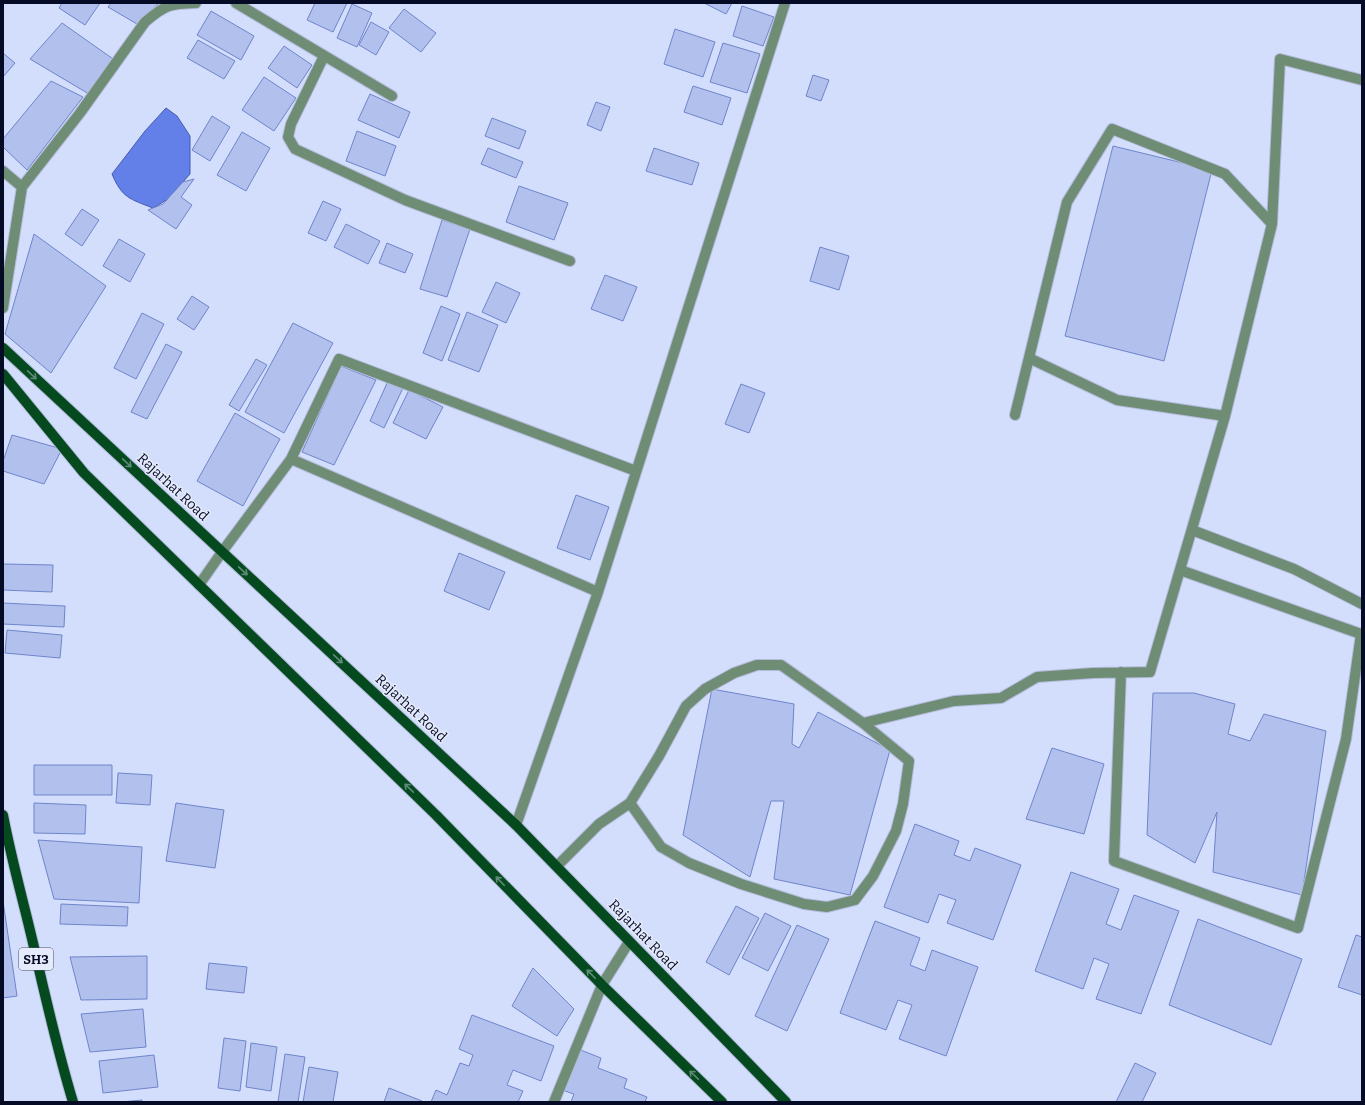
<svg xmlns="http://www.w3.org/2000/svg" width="1365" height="1105" font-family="Bitter,serif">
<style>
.water{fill:#637fe8;stroke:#475cae}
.building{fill:#b1c0ec;stroke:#6f85cb}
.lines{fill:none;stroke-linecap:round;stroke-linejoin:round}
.minor-casing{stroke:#b2bbda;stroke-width:12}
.major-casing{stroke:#b2bbda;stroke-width:12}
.minor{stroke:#6f8c74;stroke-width:10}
.major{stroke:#05491f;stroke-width:10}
.oneway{stroke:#5f8a77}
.labels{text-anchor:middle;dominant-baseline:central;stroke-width:3;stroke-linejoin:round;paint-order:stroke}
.shield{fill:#e5ebfb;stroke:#494e65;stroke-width:1}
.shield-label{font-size:13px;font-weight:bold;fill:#060b25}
.street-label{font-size:14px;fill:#060b25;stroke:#e5ebfb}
</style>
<rect width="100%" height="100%" fill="#d3ddfc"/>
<path class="water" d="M166,108L177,116L190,136V174L168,199L153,208C130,199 122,198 112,174L145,131Z"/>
<path class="building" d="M62,3H100L85,25L59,8Z
M111,3H159L137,24L108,7Z
M315,3H347L333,32L307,20Z
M704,3H732L726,14Z
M352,4L372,13L357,47L337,38Z
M742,6L774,17L763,46L733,36Z
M404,9L436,33L421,52L389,28Z
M211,11L254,36L241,60L197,35Z
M371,22L389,32L376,55L359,45Z
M62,23L116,61L89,94L30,59Z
M675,29L715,42L703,77L664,64Z
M198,40L235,61L224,79L187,58Z
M723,43L760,54L747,93L710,82Z
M284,46L312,65L297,88L268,68Z
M3,53L15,63L3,77Z
M813,75L829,80L821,101L806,96Z
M264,77L296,98L274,131L242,110Z
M51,81L83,97L27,170L3,147V139Z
M693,86L731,98L722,125L684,112Z
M370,94L410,112L399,138L358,120Z
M596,102L610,107L601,131L587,125Z
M212,116L230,127L210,161L192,150Z
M492,118L526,131L519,149L485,136Z
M357,131L396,146L385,176L346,161Z
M242,132L270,148L246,191L217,175Z
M1113,146L1212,170L1164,361L1065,336Z
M488,148L523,162L516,178L481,164Z
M654,148L699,163L692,185L646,171Z
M194,179L181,197L192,205L176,229L148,210L163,204L183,182Z
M519,186L568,203L554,240L506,222Z
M323,201L341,209L326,241L308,233Z
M82,209L99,220L82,246L65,234Z
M442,220L470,229L447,297L420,289Z
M346,224L380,241L368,264L334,247Z
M34,234L106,286L51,373L5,334Z
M119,239L145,254L130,282L103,266Z
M387,243L413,254L405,273L379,263Z
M820,247L849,256L839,290L810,281Z
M605,275L637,287L623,321L591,309Z
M496,282L520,293L506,323L482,312Z
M192,296L209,307L194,330L177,319Z
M441,306L460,314L442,361L423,353Z
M467,312L498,325L479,372L448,360Z
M142,313L164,324L136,379L114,368Z
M293,323L333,343L284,433L245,412Z
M166,344L182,352L147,419L131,412Z
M256,359L267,365L239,411L229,405Z
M341,366L376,380L334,465L302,452Z
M388,381L403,388L384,428L370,421Z
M741,384L765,393L749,433L725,424Z
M409,390L443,407L426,439L393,423Z
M235,413L280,439L243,506L197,481Z
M12,435L62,449L44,484L3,471V461Z
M576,495L609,507L590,560L557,548Z
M459,553L505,572L489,610L444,591Z
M3,564L53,565L52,592L3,590Z
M3,603L65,606L64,627L3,624Z
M7,630L62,635L60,658L5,653Z
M712,689L794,704L792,744L799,748L818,712L890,750L850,895L774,879L784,801H771L750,877L683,835Z
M1153,693H1194L1235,704L1228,734L1250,741L1264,714L1326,731L1302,895L1213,872L1217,812L1195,863L1147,835Z
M1052,748L1104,764L1084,834L1026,819Z
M34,765H112V795H34Z
M118,773L152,775L150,805L116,803Z
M34,803L86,805L85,834L34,833Z
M176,803L224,810L215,868L166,861Z
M915,824L959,841L954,855L970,861L975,848L1021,865L993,940L947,923L956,900L939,894L928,923L884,907Z
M38,840L142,847L139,903L54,899Z
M1071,872L1119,889L1106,924L1121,930L1134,895L1179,911L1141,1014L1096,999L1109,964L1094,958L1083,989L1035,971Z
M3,901L17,996L3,998Z
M61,904L128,907L127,926L60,924Z
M736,906L759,918L729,975L706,962Z
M765,913L791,926L768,971L742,958Z
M1198,919L1302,959L1271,1045L1169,1005Z
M875,921L920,938L910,965L925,971L932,950L978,967L946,1056L899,1039L912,1005L898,1000L886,1030L840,1013Z
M797,925L829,939L787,1031L755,1016Z
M1356,935L1362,937V995L1338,987Z
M147,956V999L81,1000L70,957Z
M209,963L247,967L244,993L206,989Z
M533,968L574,1009L557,1036L512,1006Z
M143,1009L146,1047L90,1052L81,1014Z
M472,1015L554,1046L541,1081L513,1070L507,1085L523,1091L518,1102H431L436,1090L447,1095L460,1063L469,1066L473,1055L459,1049Z
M224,1038L246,1041L240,1091L218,1088Z
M251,1043L277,1047L271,1091L246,1087Z
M578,1049L601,1058L598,1068L627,1079L624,1088L647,1097L645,1102H571L574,1094L562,1090Z
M285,1054L305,1057L298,1102H278Z
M154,1055L158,1087L103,1093L99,1061Z
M1135,1063L1156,1073L1142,1102H1116Z
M309,1067L338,1072L333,1102H303Z
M389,1088L422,1101V1102H384Z
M142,1100V1102H121Z"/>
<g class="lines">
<g class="minor-casing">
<path id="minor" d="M236,3L392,96
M324,56L291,124L288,137L295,149L405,200L570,261
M3,171L22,187
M3,308L22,187L80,113L145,22C166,4 170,4 196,3
M1029,358L1117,400L1225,416
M1015,415L1067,202L1112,129L1225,174L1272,224L1280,59L1362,80
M291,459L598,592
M1192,530L1294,569L1362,604
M199,585L222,552L291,459L339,359L636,471
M1121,672L1114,861L1298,928L1346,739L1361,634L1180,570
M630,803L659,756L686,706L705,689L734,673L757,665H781L863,723
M516,825L598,592L785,3
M557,866L599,824L630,803L661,847L689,863L741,884L804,904L827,907L855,900L873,876L896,831L903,804L909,761L863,723L954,701L1001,698L1037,677L1093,673L1150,672L1225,416L1272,224
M554,1102L602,985L629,942"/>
</g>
<g class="major-casing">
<path id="major" d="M3,348L516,825L786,1102
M3,374L84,473L436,815L602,985L722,1102
M3,815C11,858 23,900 33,943C45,996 57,1049 73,1102"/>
</g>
<use href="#minor" class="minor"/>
<use href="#major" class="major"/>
</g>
<defs><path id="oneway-shaft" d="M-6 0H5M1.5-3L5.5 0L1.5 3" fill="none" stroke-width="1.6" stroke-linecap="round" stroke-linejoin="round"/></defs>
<g class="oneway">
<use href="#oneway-shaft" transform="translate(32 375) rotate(43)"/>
<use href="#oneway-shaft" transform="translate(127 463) rotate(43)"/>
<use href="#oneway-shaft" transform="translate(243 571) rotate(43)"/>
<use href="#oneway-shaft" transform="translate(338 659) rotate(43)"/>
<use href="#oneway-shaft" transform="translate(409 788) rotate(-136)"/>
<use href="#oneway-shaft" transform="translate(500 881) rotate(-134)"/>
<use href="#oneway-shaft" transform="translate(591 974) rotate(-134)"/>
<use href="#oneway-shaft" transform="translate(694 1075) rotate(-136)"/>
</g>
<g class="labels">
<rect class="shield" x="19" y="948" width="34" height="22" rx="3"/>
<g class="shield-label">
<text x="36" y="959">SH3</text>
</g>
<g class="street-label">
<text transform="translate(173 487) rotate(43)">Rajarhat Road</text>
<text transform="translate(411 708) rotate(43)">Rajarhat Road</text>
<text transform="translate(643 935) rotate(46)">Rajarhat Road</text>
</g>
</g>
<rect width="1365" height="1105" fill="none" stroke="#060b25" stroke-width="8"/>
</svg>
